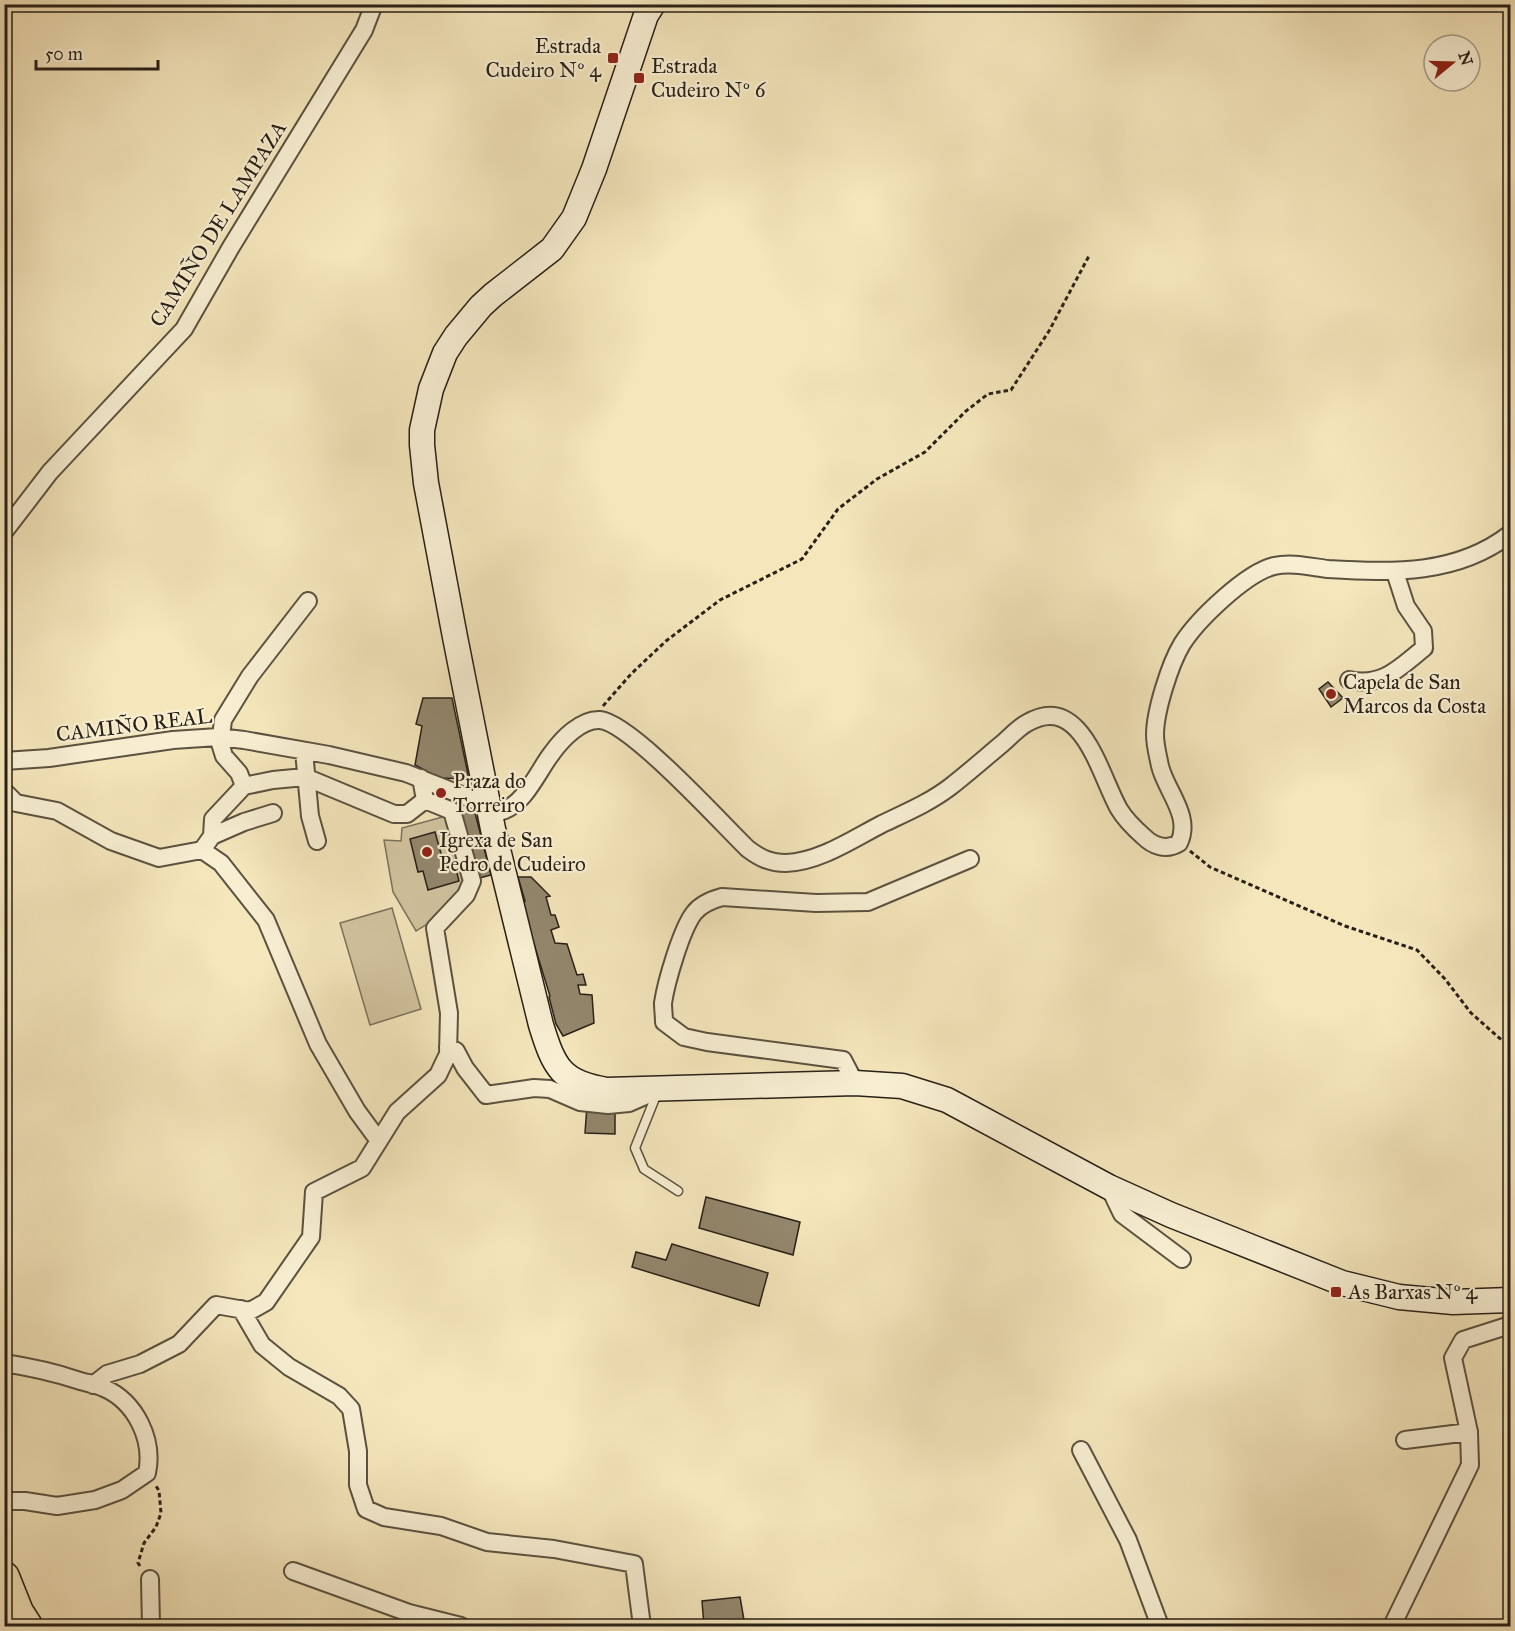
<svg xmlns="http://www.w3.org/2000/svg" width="1515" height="1631" font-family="'IM FELL Great Primer',serif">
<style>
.green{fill:#d2c4a0;stroke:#7d725c;stroke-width:1.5}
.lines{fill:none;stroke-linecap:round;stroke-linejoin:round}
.stream{stroke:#796f58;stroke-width:4.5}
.building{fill:#93876d;stroke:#282017;stroke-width:1.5}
.lane-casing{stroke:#5b5240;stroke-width:11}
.street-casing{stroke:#5b5240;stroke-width:20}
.secondary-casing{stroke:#282017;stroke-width:27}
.highway-casing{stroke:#282017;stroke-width:33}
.path{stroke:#282017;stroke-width:3;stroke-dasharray:4.5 3;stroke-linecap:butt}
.lane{stroke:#f8efd3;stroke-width:8}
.street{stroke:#f8efd3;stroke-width:16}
.secondary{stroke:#f8efd3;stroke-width:24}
.highway{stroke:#f5e6bc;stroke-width:30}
.poi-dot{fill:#8f2418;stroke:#f8efd3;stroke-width:2}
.labels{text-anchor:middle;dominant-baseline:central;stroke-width:4.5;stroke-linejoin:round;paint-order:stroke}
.poi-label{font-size:21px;fill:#282017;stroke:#f8efd3;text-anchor:start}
.street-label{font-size:21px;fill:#282017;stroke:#f8efd3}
</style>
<rect width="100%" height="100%" fill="#f5e6bc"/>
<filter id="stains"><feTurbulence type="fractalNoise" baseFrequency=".00333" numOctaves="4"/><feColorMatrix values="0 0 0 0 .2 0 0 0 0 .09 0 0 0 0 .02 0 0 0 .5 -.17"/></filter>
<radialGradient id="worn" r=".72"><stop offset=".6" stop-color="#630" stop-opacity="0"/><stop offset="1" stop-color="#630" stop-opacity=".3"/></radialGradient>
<path class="green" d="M450,815C454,830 467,865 466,879C464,904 435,919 416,931L393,892L384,840L401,841L402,828Z
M392,908L421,1009L370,1025L340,923Z"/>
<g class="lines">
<path class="stream" d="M4,26L11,4"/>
</g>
<path class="building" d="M1328,682L1343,698L1331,707L1319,689Z
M423,698H452L469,779L439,778L415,765L422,726L416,724Z
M474,809L491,875L472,880L456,813Z
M435,832L445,868L455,865L459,881L428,890L423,871L418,872L410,839Z
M518,877H531L550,896L546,897L551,915H555L559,927L551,930L555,943L567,944L577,975L583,974L586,985H578L580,994L592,995L594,1023L563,1036L556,1024L549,997L550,996L521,902L525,901Z
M587,1106L615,1111V1134L585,1133Z
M706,1197L800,1222L793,1255L699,1228Z
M672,1244L768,1273L759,1306L632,1267L636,1252L666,1260Z
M740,1597L745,1626H704L702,1601Z"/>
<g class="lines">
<g class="lane-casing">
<path id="lane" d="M657,1093L635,1148L644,1169L678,1191"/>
</g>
<g class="street-casing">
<path id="street" d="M4,532L50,472L184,329L231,247L364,30L374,4
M1349,680C1383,687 1399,668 1424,648L1423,631L1406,606L1395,572
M218,737L224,756L239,773L244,786
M221,737L223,720L250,676L308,601
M304,751L310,816L317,841
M4,761L49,758L173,740L218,737L244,740L329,755L406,773L502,811C525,804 538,771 552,753C562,739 581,719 600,720C631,723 722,824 748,849C760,858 770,863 786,863C819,862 853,839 882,824C905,813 929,803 950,787C968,773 985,758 1003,743C1011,736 1018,728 1027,723C1082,691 1100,776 1119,809C1125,819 1134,828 1143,836C1153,846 1166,851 1179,843C1192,816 1166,791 1160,766C1158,756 1155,745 1155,735C1155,711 1170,664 1182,644C1198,619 1246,573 1274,566C1292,562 1311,567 1328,569C1393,573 1457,575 1510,534
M4,791L16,803L57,811L111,841L159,858L202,850L221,863L266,920L318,1044L357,1111L379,1141
M212,836L244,822L273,813
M202,850L212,836L213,819L244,786L273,780L305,777L394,814H407L425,800
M448,1047L456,1051L465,1068L486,1095L534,1088L550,1089L580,1102L608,1105L629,1103L654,1092
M855,1083L843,1060L707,1042L684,1037L664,1022C664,1016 663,1009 663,1003C666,983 681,930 694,913C701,904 711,900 722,897L816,903L868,902L970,859
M1109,1187L1122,1214L1182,1259
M241,1309L262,1345L289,1367L339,1396L351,1409L358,1451V1485L366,1509L384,1517L441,1526L487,1542L554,1549L634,1564L642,1626
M4,1363C30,1367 53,1372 77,1380C86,1383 96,1384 104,1388C136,1402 154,1440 147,1473L122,1490L95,1500L57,1506L25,1501H4
M93,1385L107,1374L140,1364L179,1344L216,1305L250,1311L266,1302L311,1237L314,1192L362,1168L397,1112L438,1075L448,1054L449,1013L435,928L466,895L472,881L452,811L425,800L421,778
M1405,1440L1469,1432
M1081,1450L1128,1540L1160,1626
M293,1571L409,1613L461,1626
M150,1579L151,1626
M1392,1626L1470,1465L1469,1432L1453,1358L1463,1340L1510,1325"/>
</g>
<g class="secondary-casing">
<path id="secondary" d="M653,4L646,15L594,169L574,218L552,249L493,295L481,306L456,336L445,353L431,389L422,430V445L426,483L455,637L493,829L541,1025C554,1067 561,1083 607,1090L855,1083L902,1086L947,1100L1109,1187L1171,1215L1342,1283L1399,1297L1453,1302L1510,1300"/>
</g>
<g class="highway-casing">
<path id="highway" d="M4,1577L18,1612L27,1626"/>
</g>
<path class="path" d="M603,706L631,674L666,641L720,600L802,559L838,509L877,479L925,452L966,411L988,394L1011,390L1049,331L1090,254
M1190,851L1210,867L1345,926L1417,950L1445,979L1471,1013L1505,1043L1510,1045
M140,1566L138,1563L144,1543L156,1527L161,1513L159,1491L155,1484"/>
<use href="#lane" class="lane"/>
<use href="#street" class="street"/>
<use href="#secondary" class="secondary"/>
<use href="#highway" class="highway"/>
</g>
<g class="poi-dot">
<rect x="607" y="52" width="12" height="12" rx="3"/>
<rect x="633" y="72" width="12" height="12" rx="3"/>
<circle cx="1331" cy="694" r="6"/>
<circle cx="441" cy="793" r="6"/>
<circle cx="427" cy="852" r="6"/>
<rect x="1330" y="1286" width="12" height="12" rx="3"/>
</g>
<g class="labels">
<g class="poi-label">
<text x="601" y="46" text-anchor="end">Estrada<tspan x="601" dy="24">Cudeiro Nº 4</tspan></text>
<text x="651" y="66">Estrada<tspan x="651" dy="24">Cudeiro Nº 6</tspan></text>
<text x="1343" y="682">Capela de San<tspan x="1343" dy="24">Marcos da Costa</tspan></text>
<text x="453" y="781">Praza do<tspan x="453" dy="24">Torreiro</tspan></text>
<text x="439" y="840">Igrexa de San<tspan x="439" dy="24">Pedro de Cudeiro</tspan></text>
<text x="1348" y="1292">As Barxas Nº 4</text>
</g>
<g class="street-label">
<text transform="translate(218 224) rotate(-58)">CAMIÑO DE LAMPAZA</text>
<text transform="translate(134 725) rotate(-7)">CAMIÑO REAL</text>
</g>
</g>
<rect width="1515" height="1631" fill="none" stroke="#f5e6bc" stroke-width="24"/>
<rect x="6" y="6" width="1503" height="1619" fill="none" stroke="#282017" stroke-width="3"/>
<rect x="12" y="12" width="1491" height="1607" fill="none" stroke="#282017" stroke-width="1.5"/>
<g transform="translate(1452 63) rotate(71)"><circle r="28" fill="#f8efd3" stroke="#a59c88" stroke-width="1.5"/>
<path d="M0-4.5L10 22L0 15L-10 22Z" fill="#8f2418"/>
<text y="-9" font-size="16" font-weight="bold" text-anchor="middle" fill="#282017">N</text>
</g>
<path d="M36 60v9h122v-9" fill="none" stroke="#282017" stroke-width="3"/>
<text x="45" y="60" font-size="18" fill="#282017" stroke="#f8efd3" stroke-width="4.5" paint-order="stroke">50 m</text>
<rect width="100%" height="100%" filter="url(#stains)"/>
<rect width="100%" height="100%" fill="url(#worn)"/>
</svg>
